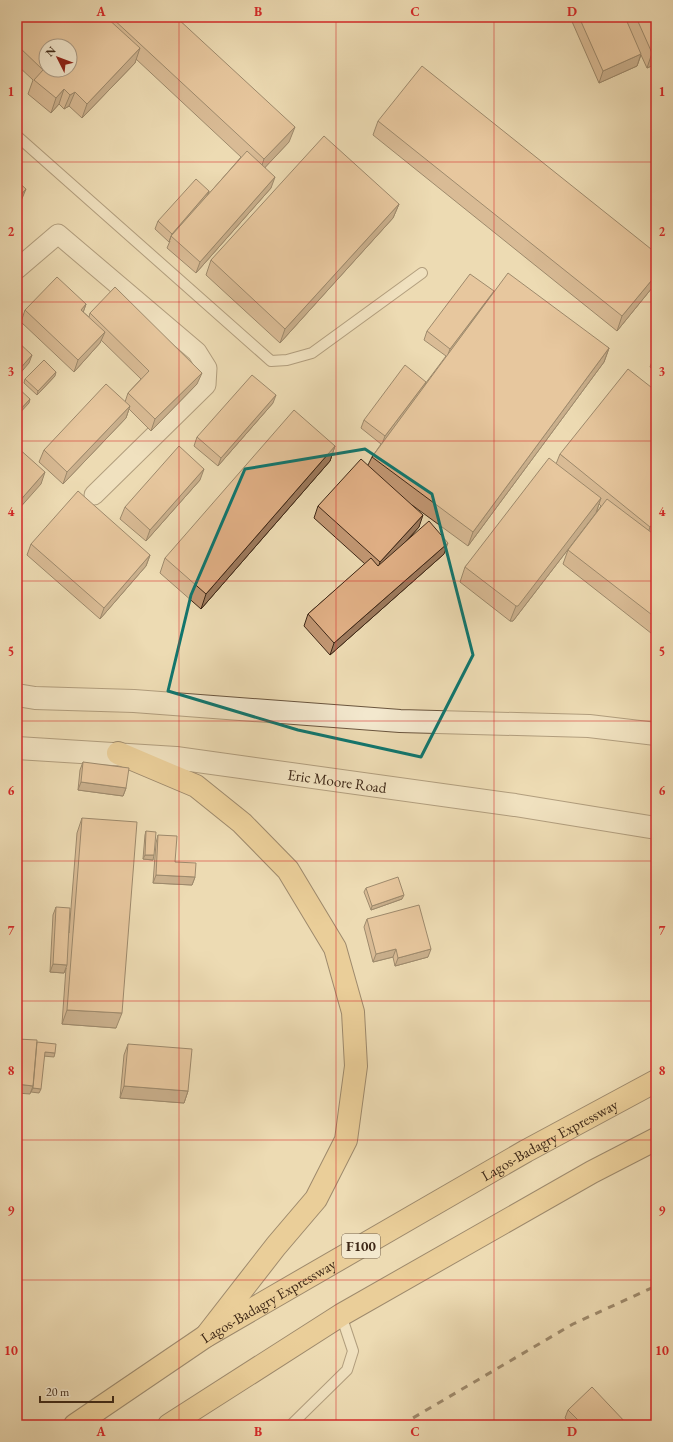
<svg xmlns="http://www.w3.org/2000/svg" width="673" height="1442" font-family="'EB Garamond',serif">
<style>
.lines{fill:none;stroke-linecap:round;stroke-linejoin:round}
.service-casing{stroke:#6a553e;stroke-width:12}
.minor-casing{stroke:#6a553e;stroke-width:21}
.tertiary-casing{stroke:#6a553e;stroke-width:24}
.trunk-casing{stroke:#3e2817;stroke-width:24}
.service{stroke:#f3e8ce;stroke-width:10}
.minor{stroke:#f3e8ce;stroke-width:19}
.tertiary{stroke:#f3e8ce;stroke-width:22}
.trunk{stroke:#e6be7a;stroke-width:22}
.rail{stroke:#3e2817;stroke-width:3;stroke-dasharray:7 7;stroke-linecap:butt}
.wall{fill:#c19672;stroke:#3e2817}
.shaded-wall{fill:#9d7a5d;stroke:#3e2817}
.building{fill:#e0af85;stroke:#3e2817;fill-rule:evenodd}
.marked{fill:none;stroke:#0f766e;stroke-width:3;stroke-linejoin:round}
.grid{fill:none;stroke:#d62828;stroke-width:1;stroke-opacity:0.55}
.labels{text-anchor:middle;dominant-baseline:central;stroke-width:3;stroke-linejoin:round;paint-order:stroke}
.shield{fill:#f3e8ce;stroke:#74624e;stroke-width:1}
.shield-label{font-size:14px;font-weight:bold;fill:#3e2817}
.street-label{font-size:15px;fill:#3e2817;stroke:#f3e8ce}
.neatline{fill:none;stroke:#d62828;stroke-width:1.5}
.grid-label{font-size:13px;text-anchor:middle;font-weight:bold;fill:#d62828}
</style>
<rect width="100%" height="100%" fill="#eddbb3"/>
<filter id="stains"><feTurbulence type="fractalNoise" baseFrequency=".005" numOctaves="4"/><feColorMatrix values="0 0 0 0 .2 0 0 0 0 .09 0 0 0 0 .02 0 0 0 .5 -.17"/></filter>
<radialGradient id="worn" r=".72"><stop offset=".6" stop-color="#630" stop-opacity="0"/><stop offset="1" stop-color="#630" stop-opacity=".3"/></radialGradient>
<g class="lines">
<g class="service-casing">
<path id="service" d="M17,136L271,361L287,360L312,353L422,273
M291,1425L347,1370L353,1351L341,1315"/>
</g>
<g class="minor-casing">
<path id="minor" d="M17,269L58,234L197,352L207,368L206,385L94,495"/>
</g>
<g class="tertiary-casing">
<g id="tertiary">
<path d="M17,695L35,698L134,701L400,721L589,726L656,734"/>
<path id="s1" d="M17,748L176,758L515,805L656,828"/>
</g>
</g>
<g class="trunk-casing">
<g id="trunk">
<path d="M118,753L196,786L242,823L288,870L335,948L353,1012L356,1066L346,1140L316,1199L276,1246L206,1336"/>
<path id="s2" d="M75,1425L206,1336L526,1151L656,1081"/>
<path d="M169,1425L341,1315L592,1172L656,1139"/>
</g>
</g>
<use href="#service" class="service"/>
<use href="#minor" class="minor"/>
<use href="#tertiary" class="tertiary"/>
<use href="#trunk" class="trunk"/>
<path class="rail" d="M401,1425L573,1324L656,1286"/>
</g>
<path class="wall" d="M17,17H176L289,142L265,167L271,188L196,273L167,248L170,241L169,242L155,229L158,221L209,191L208,195L241,157L136,59L135,63L82,118L69,106L64,109L59,104L51,113L28,94L33,80L17,65Z
M570,17H656V64L647,68L641,55L637,66L599,83Z
M378,121L656,253V283L617,331L373,135Z
M399,204L393,218L280,343L206,275L211,260Z
M494,291L609,348L604,362L468,546L412,505L419,527L403,545L444,554L330,655L304,626L308,614L365,564L314,518L318,506L368,465L372,457L381,444L361,428L364,420L426,382L425,384L446,356L424,340L427,331Z
M86,304L83,312L89,317L90,313L197,384L151,431L129,409L126,418L63,484L39,462L44,450L125,402L128,393L141,379L101,340L100,343L74,372L21,322L25,310Z
M656,351V371L650,367Z
M55,376L37,395L24,383L25,379Z
M273,403L218,466L194,446L197,437Z
M335,446L330,461L201,609L160,573L165,558Z
M560,454L656,528L652,533L656,536V637L563,564L568,550L601,506L599,504L596,513L513,621H510L460,582L465,567L556,464Z
M200,480L146,541L120,519L125,507Z
M31,544L150,555L146,566L100,619L27,555Z
M83,762L126,788L123,796L78,790L80,770Z
M82,818L116,1028L62,1024L66,968L64,973L50,972L53,915L56,907L69,933L77,833Z
M146,831L153,860L143,859L145,835Z
M158,835L175,862L195,877L192,885L153,883L156,843Z
M366,888L402,899L371,910L364,892Z
M367,919L428,957L395,966L393,957L373,962L364,927Z
M128,1044L188,1091L184,1103L120,1098L124,1055Z
M568,1410L627,1424V1425H572L565,1418Z"/>
<path class="shaded-wall" d="M140,48L135,63L82,118L87,104Z
M656,51V64L647,68L652,53Z
M641,54L637,66L599,83L603,71Z
M64,89L59,104L51,113L56,98Z
M75,92L69,106L64,109L70,95Z
M295,127L289,142L259,174L264,159Z
M275,177L271,188L196,273L200,262Z
M26,189L21,201L17,206V199Z
M209,191L206,199L171,236L169,242L172,234Z
M399,204L393,218L280,343L285,329Z
M656,275V283L617,331L622,316Z
M494,291L447,357L450,349Z
M86,304L82,316L81,310Z
M105,332L100,343L74,372L78,360Z
M609,348L604,362L468,546L473,532Z
M32,355L29,363L17,377V372Z
M56,372L55,376L37,395L38,391Z
M202,373L197,384L151,431L155,419Z
M426,382L423,390L382,444L385,436Z
M276,395L273,403L218,466L221,458Z
M30,399L29,403L17,416V413Z
M130,406L126,418L63,484L67,472Z
M335,446L330,461L201,609L206,594Z
M204,469L200,480L146,541L150,530Z
M45,472L41,484L17,511V504Z
M601,498L596,513L513,621H510L516,606Z
M423,515L419,527L376,574L380,562Z
M656,520V528L645,541L650,527Z
M448,543L444,554L330,655L334,643Z
M150,555L146,566L100,619L104,608Z
M81,782L126,788L123,796L78,790Z
M145,855H154L153,860L143,859Z
M156,875L195,877L192,885L153,883Z
M404,895L402,899L371,910L372,906Z
M396,949L393,957L373,962L376,954Z
M431,949L428,957L395,966L398,958Z
M53,964L67,965L64,973L50,972Z
M67,1010L122,1013L116,1028L62,1024Z
M45,1052L55,1053L54,1057L43,1056Z
M17,1084L33,1086L30,1094L17,1093Z
M124,1086L188,1091L184,1103L120,1098Z
M33,1088L41,1089L39,1093L31,1092Z"/>
<path class="building" d="M17,17H106L140,48L87,104L75,92L70,95L64,89L56,98L34,80L43,70L17,45ZM46,46H70V70H46Z
M111,17H176L295,127L264,159Z
M579,17H625L641,54L603,71Z
M636,17H656V51L652,53Z
M422,66L656,253V275L622,316L378,121Z
M324,136L399,204L285,329L211,260Z
M247,151L275,177L200,262L171,236Z
M196,179L209,191L172,234L158,221Z
M17,181L26,189L17,199Z
M508,273L609,348L473,532L372,457Z
M470,274L494,291L450,349L427,331Z
M57,277L86,304L81,310L105,332L78,360L25,310Z
M115,287L202,373L155,419L128,393L149,371L90,313Z
M17,341L32,355L17,372Z
M44,360L56,372L38,391L25,379Z
M405,365L426,382L385,436L364,420Z
M628,369L656,391V520L650,527L560,454Z
M252,375L276,395L221,458L197,437Z
M106,384L130,406L67,472L44,450Z
M17,387L30,399L17,413Z
M294,410L335,446L206,594L165,558Z
M179,446L204,469L150,530L125,507Z
M17,447L45,472L17,504Z
M549,458L601,498L518,606H516L465,567Z
M361,459L423,515L380,562L318,506Z
M78,491L150,555L104,608L31,544Z
M607,499L656,536V618L568,550Z
M429,521L448,543L334,643L308,614L371,558L378,566Z
M83,762L129,768L126,788L81,782Z
M82,818L137,822L122,1013L67,1010Z
M146,831L156,832L154,855H145Z
M158,835L177,836L175,862L196,863L195,877L156,875Z
M398,877L404,895L372,906L366,888Z
M419,905L431,949L398,958L396,949L376,954L367,919Z
M56,907L70,908L67,965L53,964Z
M17,1039L37,1040L33,1086L17,1084Z
M37,1042L56,1044L55,1053L45,1052L41,1089L33,1088Z
M128,1044L192,1049L188,1091L124,1086Z
M592,1387L627,1424L626,1425H583L568,1410Z"/>
<path d="M0 0H673V1442H0ZM365,449L432,494L473,655L421,757L298,730L168,691L191,595L245,469Z" fill="#eddbb3" fill-opacity=".55" fill-rule="evenodd"/>
<path class="marked" d="M365,449L432,494L473,655L421,757L298,730L168,691L191,595L245,469Z"/>
<path class="grid" d="M179,17V1425M336,17V1425M494,17V1425M17,162H656M17,302H656M17,441H656M17,581H656M17,721H656M17,861H656M17,1001H656M17,1140H656M17,1280H656"/>
<g class="labels">
<rect class="shield" x="342" y="1234" width="38" height="24" rx="3"/>
<g class="shield-label">
<text x="361" y="1246">F100</text>
</g>
<g class="street-label">
<text stroke="none"><textPath href="#s1" startOffset="322">Eric Moore Road</textPath></text>
<text stroke="none"><textPath href="#s2" startOffset="554">Lagos-Badagry Expressway</textPath></text>
<text stroke="none"><textPath href="#s2" startOffset="230">Lagos-Badagry Expressway</textPath></text>
</g>
</g>
<rect width="673" height="1442" fill="none" stroke="#eddbb3" stroke-width="44"/>
<g transform="translate(58 58) rotate(312)"><circle r="19" fill="#f3e8ce" stroke="#ab9b85"/>
<path d="M0-3L7 15L0 10L-7 15Z" fill="#8f2418"/>
<text y="-6" font-size="11" font-weight="bold" text-anchor="middle" fill="#3e2817">N</text>
</g>
<path d="M40 1396v6h73v-6" fill="none" stroke="#3e2817" stroke-width="2"/>
<text x="46" y="1396" font-size="12" fill="#3e2817" stroke="#f3e8ce" stroke-width="3" paint-order="stroke">20 m</text>
<rect x="22" y="22" width="629" height="1398" class="neatline"/>
<g class="grid-label">
<text x="101" y="16">A</text>
<text x="258" y="16">B</text>
<text x="415" y="16">C</text>
<text x="572" y="16">D</text>
<text x="11" y="96">1</text>
<text x="662" y="96">1</text>
<text x="11" y="236">2</text>
<text x="662" y="236">2</text>
<text x="11" y="376">3</text>
<text x="662" y="376">3</text>
<text x="11" y="516">4</text>
<text x="662" y="516">4</text>
<text x="11" y="656">5</text>
<text x="662" y="656">5</text>
<text x="11" y="795">6</text>
<text x="662" y="795">6</text>
<text x="11" y="935">7</text>
<text x="662" y="935">7</text>
<text x="11" y="1075">8</text>
<text x="662" y="1075">8</text>
<text x="11" y="1215">9</text>
<text x="662" y="1215">9</text>
<text x="11" y="1355">10</text>
<text x="662" y="1355">10</text>
<text x="101" y="1436">A</text>
<text x="258" y="1436">B</text>
<text x="415" y="1436">C</text>
<text x="572" y="1436">D</text>
</g>
<rect width="100%" height="100%" filter="url(#stains)"/>
<rect width="100%" height="100%" fill="url(#worn)"/>
</svg>
